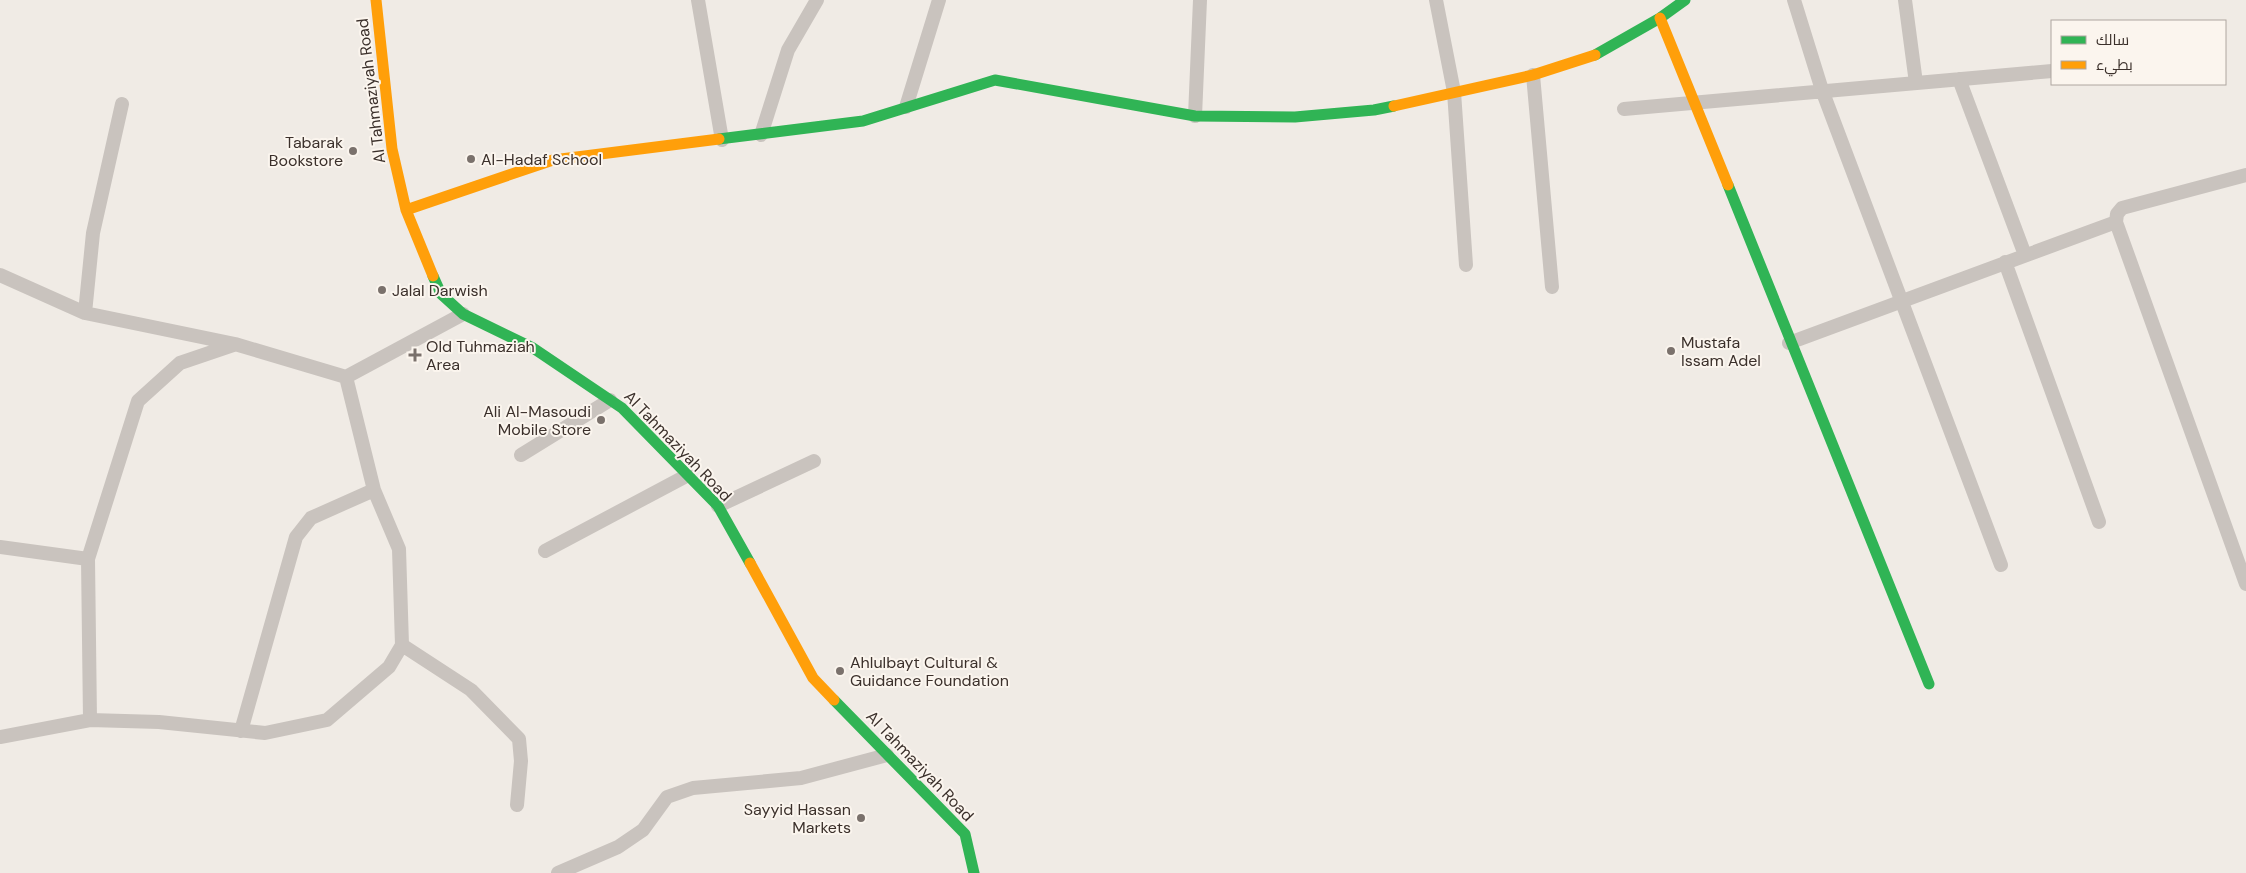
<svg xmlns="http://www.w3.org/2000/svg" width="2246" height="873" font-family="'DM Sans',Cairo,sans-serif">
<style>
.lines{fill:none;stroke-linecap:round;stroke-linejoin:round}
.street{stroke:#c9c3be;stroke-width:14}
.fast{stroke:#30b455;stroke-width:11}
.slow{stroke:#ff9f0a;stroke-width:11}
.poi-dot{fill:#7a716c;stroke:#fbf5ee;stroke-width:2}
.labels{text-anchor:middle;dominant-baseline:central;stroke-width:4;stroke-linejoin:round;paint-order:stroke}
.street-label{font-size:16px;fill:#3b302b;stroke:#fbf5ee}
.poi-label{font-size:16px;fill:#3b302b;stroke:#fbf5ee;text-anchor:start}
</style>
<rect width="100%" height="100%" fill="#f0ebe5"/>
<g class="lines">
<path class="street" d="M698,0L722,140
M1436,0L1454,92L1466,265
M1794,0L1822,90L2001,565
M1905,0L1916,83
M1533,75L1552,287
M1959,79L2025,255
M906,107L939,0
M1624,109L2052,71
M1195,116L1200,0
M761,135L788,50L817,0
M2005,262L2099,522
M0,275L85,313L235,344L346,377L463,314
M85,313L93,233L122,104
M1789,343L2116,222
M521,455L610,400
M718,506L814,461
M0,547L88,559
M545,551L688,475
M2246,584L2116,222L2117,214L2122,208L2246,175
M402,645L471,690L519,739L521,761L517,805
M90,720L88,559L138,401L180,363L233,345
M241,731L296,537L311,518L374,490
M0,737L90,720L159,722L265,733L327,720L389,667L402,645L399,549L374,490L346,377
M558,873L618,847L643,830L667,797L693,788L801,778L887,755"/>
<path class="fast" d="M1595,55L1660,18L1685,0
M719,139L863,121L995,80L1195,116L1295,117L1374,110L1394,106
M1728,185L1929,684
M433,276L441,294L463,314L533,348L622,408L718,506L750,563
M834,700L965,834L974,873"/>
<path class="slow" d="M376,0L392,149L406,210L433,276
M1660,18L1728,185
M1394,106L1533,75L1595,55
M406,210L553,160L719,139
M750,563L813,678L834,700"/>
</g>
<g class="poi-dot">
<circle cx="353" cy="151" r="5"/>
<circle cx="471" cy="159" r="5"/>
<circle cx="382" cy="290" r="5"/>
<circle cx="1671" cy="351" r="5"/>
<path d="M412.5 347.5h5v5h5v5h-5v5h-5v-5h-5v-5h5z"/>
<circle cx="601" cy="420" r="5"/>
<circle cx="840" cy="671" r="5"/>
<circle cx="861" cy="818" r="5"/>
</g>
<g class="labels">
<g class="street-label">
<text transform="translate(371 91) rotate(-97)">Al Tahmaziyah Road</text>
<text transform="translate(678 446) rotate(46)">Al Tahmaziyah Road</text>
<text transform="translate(920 766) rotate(46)">Al Tahmaziyah Road</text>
</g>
<g class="poi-label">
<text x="343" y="142" text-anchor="end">Tabarak<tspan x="343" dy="18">Bookstore</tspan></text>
<text x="481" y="159">Al-Hadaf School</text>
<text x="392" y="290">Jalal Darwish</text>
<text x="1681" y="342">Mustafa<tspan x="1681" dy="18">Issam Adel</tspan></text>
<text x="426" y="346">Old Tuhmaziah<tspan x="426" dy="18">Area</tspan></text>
<text x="591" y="411" text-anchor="end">Ali Al-Masoudi<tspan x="591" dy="18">Mobile Store</tspan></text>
<text x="850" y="662">Ahlulbayt Cultural &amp;<tspan x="850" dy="18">Guidance Foundation</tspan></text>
<text x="851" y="809" text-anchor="end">Sayyid Hassan<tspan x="851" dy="18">Markets</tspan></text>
</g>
</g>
<rect x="2051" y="20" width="175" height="65" fill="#fbf5ee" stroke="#aea6a0"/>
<rect x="2061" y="36" width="25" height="8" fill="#30b455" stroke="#aea6a0"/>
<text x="2096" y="45" font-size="15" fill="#3b302b">سالك</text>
<rect x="2061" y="61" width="25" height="8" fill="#ff9f0a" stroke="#aea6a0"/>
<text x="2096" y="70" font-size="15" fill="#3b302b">بطيء</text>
</svg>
